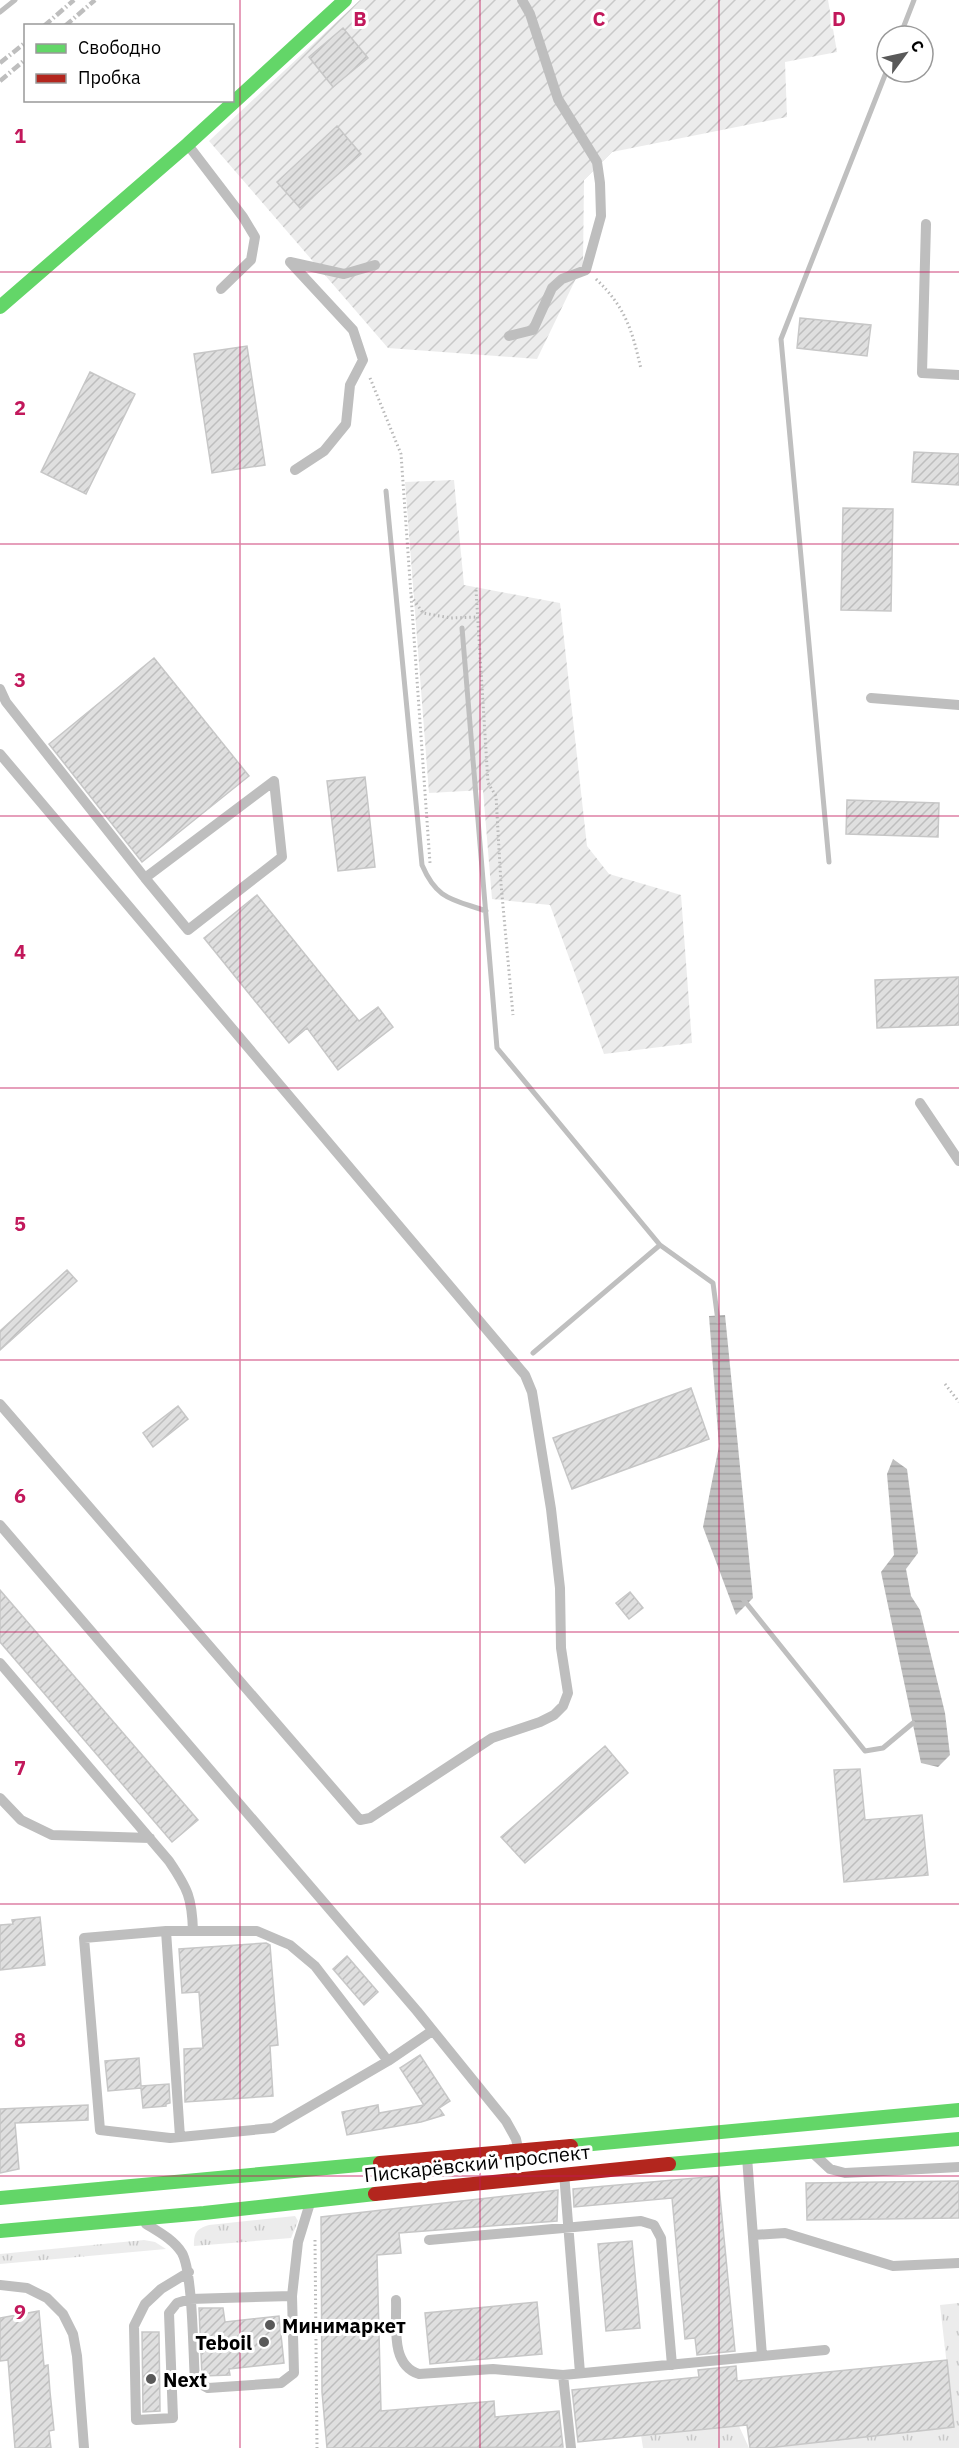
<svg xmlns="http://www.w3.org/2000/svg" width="959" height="2448" font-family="'IBM Plex Sans',sans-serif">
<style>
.grass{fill:url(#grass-tufts)}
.garden{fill:url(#garden-furrows)}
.water{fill:url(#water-rules)}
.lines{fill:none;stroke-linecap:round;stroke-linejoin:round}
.stream{stroke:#bfbfbf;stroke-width:5}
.building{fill:url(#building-hatch);stroke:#c7c7c7;stroke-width:1.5}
.path{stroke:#b9b9b9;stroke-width:3;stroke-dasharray:1.5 3;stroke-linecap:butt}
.lane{stroke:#bebebe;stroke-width:10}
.fast{stroke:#63d668;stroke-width:14}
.jam{stroke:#b3261e;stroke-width:14}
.rail{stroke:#bebebe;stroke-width:4.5;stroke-dasharray:9 3 1.5 3;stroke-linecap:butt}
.grid{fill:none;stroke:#c2185b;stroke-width:1.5;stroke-opacity:0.55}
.poi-dot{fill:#595959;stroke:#fff;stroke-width:2}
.labels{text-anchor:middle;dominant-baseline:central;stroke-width:6;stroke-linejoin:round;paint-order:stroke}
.street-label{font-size:20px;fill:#000;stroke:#fff}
.poi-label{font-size:20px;font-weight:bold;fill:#000;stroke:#fff;text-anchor:start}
.grid-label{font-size:20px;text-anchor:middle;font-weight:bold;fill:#c2185b;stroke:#fff;stroke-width:6;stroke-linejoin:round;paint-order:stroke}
</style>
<defs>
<pattern id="grass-tufts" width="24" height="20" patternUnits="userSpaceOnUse" patternTransform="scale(1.5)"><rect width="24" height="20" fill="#ececec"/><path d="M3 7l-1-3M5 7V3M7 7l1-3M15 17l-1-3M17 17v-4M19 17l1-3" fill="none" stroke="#c9c9c9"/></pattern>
<pattern id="garden-furrows" width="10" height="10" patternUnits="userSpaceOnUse" patternTransform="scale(1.5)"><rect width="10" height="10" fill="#ececec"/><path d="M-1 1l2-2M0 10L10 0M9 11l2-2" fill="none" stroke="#c9c9c9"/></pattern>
<pattern id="water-rules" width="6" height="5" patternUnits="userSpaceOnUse" patternTransform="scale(1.5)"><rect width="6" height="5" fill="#bfbfbf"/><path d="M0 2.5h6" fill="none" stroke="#a2a2a2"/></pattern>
<pattern id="building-hatch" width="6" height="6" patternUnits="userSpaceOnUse" patternTransform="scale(1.5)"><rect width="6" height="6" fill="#dfdfdf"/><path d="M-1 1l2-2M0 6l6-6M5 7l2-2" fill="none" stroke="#bebebe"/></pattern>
</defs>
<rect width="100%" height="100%" fill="#fff"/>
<path class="grass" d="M295,2216L298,2221L291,2238L194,2246C194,2233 196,2229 209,2225Z
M144,2240L155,2242L166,2249L0,2264V2254Z
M959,2303V2448H767L954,2427L940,2305Z
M739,2426L749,2448H643L641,2435Z"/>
<path class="garden" d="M360,0H828L837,52L785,62L787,117L612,152L584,180L583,264L537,359L388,348L209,141Z
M454,480L464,585L560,603L587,846L609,874L681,895L692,1043L604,1054L550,905L492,899L483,790L429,793L405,482Z"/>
<path class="water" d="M725,1315L753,1598L736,1615L703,1527L719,1446L709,1316Z
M893,1459L907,1469L918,1553L906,1569L911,1596L920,1610L945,1713L950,1755L938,1767L921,1763L881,1572L894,1555L887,1474Z"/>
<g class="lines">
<path class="stream" d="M0,12L15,0
M900,36L914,0
M386,491L422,865C437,900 452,899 486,911
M462,628L497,1048L660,1245L533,1353
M829,862L781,339L887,70
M660,1245L713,1283L718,1321
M743,1599L865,1751L883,1748L913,1723"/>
</g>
<path class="building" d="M343,28L368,58L333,87L309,57Z
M337,126L361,154L300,208L277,182Z
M800,318L871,325L867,356L797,348Z
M247,346L265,465L212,473L194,354Z
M90,372L135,394L86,494L41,472Z
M914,452L959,454V485L912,482Z
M843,508L893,509L891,611L841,610Z
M154,658L249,776L142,862L49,744Z
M365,777L375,867L338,871L327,781Z
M847,800L939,803L938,837L846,834Z
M257,895L359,1021L378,1007L393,1027L338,1070L307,1028L289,1043L204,938Z
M959,977V1025L877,1028L875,980Z
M67,1270L77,1281L0,1350V1331Z
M691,1388L709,1439L572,1489L553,1438Z
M178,1406L188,1419L153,1447L143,1433Z
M0,1590L198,1820L172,1842L0,1642Z
M630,1592L643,1608L629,1619L616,1603Z
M605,1746L628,1773L525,1863L501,1837Z
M860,1769L865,1820L922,1815L928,1875L844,1882L834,1770Z
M40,1917L45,1965L0,1970V1925L13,1924L12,1920Z
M266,1943L270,1945L278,2045L270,2046L273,2096L185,2102L184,2049L203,2048L199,1992L182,1993L179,1949Z
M347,1956L378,1992L364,2005L333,1969Z
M420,2055L450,2101L439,2108L444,2115L421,2122L347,2135L342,2112L378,2105L379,2113L424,2105L400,2068Z
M139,2058L141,2086L169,2084L170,2103L166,2104V2106L143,2108L141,2088L108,2091L105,2061Z
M88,2105V2120L15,2123L19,2169L0,2173V2109Z
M718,2176L735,2351L697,2355L695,2338L685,2339L672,2198L574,2207L573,2189Z
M959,2181V2218L807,2220L806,2183Z
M558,2190L557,2221L399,2233L401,2253L377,2255L381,2411L494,2401L495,2417L559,2411L563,2447L327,2448L322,2392L321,2217Z
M632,2241L640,2328L606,2331L598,2244Z
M537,2302L542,2354L430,2364L425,2313Z
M199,2308H223L225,2322L279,2316L284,2363L229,2369L230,2375L202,2376Z
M39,2311L44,2366L48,2365L50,2392L54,2430L49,2431L51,2448H15L8,2360L0,2361V2318Z
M142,2332H159L160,2411L143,2412Z
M947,2360L954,2427L767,2448H750L747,2425L578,2442L572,2390L699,2377L698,2370L736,2366L737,2381Z"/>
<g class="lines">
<path class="path" d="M596,279C626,308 632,330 641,369
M370,378L401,454L430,863
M476,590L488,783L496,796L501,884L513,1015
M411,596L423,613L451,618L478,617
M945,1384L959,1402
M315,2240L317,2448"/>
<path class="lane" d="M188,145L243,217L255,237L251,260L221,289
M926,224L922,373L959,375
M290,262L353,330L363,360L350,385L346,424L324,451L295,470
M290,262L344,274L375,265
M509,336L533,330L552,288L562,279L586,270L601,216L600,183L597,162L558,99L530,14L522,0
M0,689L6,702L145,878
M871,698L959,705
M0,754L525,1375L532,1392L551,1509L560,1588L561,1648L568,1693L563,1706L554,1715L540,1722L492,1738L370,1818L360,1820L0,1404
M274,781L282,857L188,930L145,878Z
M920,1103L959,1161
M0,1525L417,2011L506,2121L516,2139L518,2148
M0,1663L169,1861C188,1889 192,1898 193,1931
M0,1798L21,1820L52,1835L150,1838
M166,1931L180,2137
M388,2061L315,1966L290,1945L257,1931H166L84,1938L100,2130L170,2138L273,2128L388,2061L432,2031
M815,2155L830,2169L845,2173L959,2167
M564,2173L580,2373
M146,2224C159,2232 174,2240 182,2253C193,2273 193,2354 195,2381L208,2388L281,2383L294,2373L292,2296L298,2242L310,2203
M753,2235L785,2233L893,2266L959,2263
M429,2240L641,2221L654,2225L661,2238L672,2365
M189,2272L161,2289L145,2304L134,2326L136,2420L173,2418L169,2313L177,2303L190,2299L292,2296
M0,2285L27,2288L47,2298L63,2314L73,2334L77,2356L84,2448
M396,2300C397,2325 390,2365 419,2374L493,2369L563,2375L762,2356L747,2157
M762,2356L825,2350
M563,2375L571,2448"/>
<path class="fast" d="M0,307L188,144L345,0
M571,2146L959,2110
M669,2164L959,2139
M0,2198L380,2163
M0,2231L204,2213L375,2194"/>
<path class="jam" d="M380,2163L571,2146
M375,2194L669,2164"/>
<path class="rail" d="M44,26L74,0
M65,26L95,0
M0,63L26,42
M0,81L26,59"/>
</g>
<path class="grid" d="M240,0V2448M480,0V2448M719,0V2448M0,272H959M0,544H959M0,816H959M0,1088H959M0,1360H959M0,1632H959M0,1904H959M0,2176H959"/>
<g class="poi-dot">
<circle cx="270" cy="2325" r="6"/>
<circle cx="264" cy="2342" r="6"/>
<circle cx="151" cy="2379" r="6"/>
</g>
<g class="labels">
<g class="street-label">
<text transform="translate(477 2163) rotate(-6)">Пискарёвский проспект</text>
</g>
<g class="poi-label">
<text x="282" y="2325">Минимаркет</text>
<text x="252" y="2342" text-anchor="end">Teboil</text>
<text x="163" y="2379">Next</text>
</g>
</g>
<g class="grid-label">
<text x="360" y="26">B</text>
<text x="599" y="26">C</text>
<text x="839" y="26">D</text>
<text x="20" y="143">1</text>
<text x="20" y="415">2</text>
<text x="20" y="687">3</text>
<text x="20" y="959">4</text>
<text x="20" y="1231">5</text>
<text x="20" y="1503">6</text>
<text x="20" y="1775">7</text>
<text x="20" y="2047">8</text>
<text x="20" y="2319">9</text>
</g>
<rect x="24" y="24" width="210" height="78" fill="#ffffff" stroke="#999999" stroke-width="1.5"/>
<rect x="36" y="44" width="30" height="9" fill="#63d668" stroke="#999999" stroke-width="1.5"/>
<text x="78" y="54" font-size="18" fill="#000000">Свободно</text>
<rect x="36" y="74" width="30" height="9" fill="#b3261e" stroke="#999999" stroke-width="1.5"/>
<text x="78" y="84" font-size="18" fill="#000000">Пробка</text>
<g transform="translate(905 54) rotate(57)"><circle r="28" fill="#ffffff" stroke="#999999" stroke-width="1.5"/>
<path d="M0-4.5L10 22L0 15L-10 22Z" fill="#595959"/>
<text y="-9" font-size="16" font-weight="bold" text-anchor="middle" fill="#000000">С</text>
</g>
</svg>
